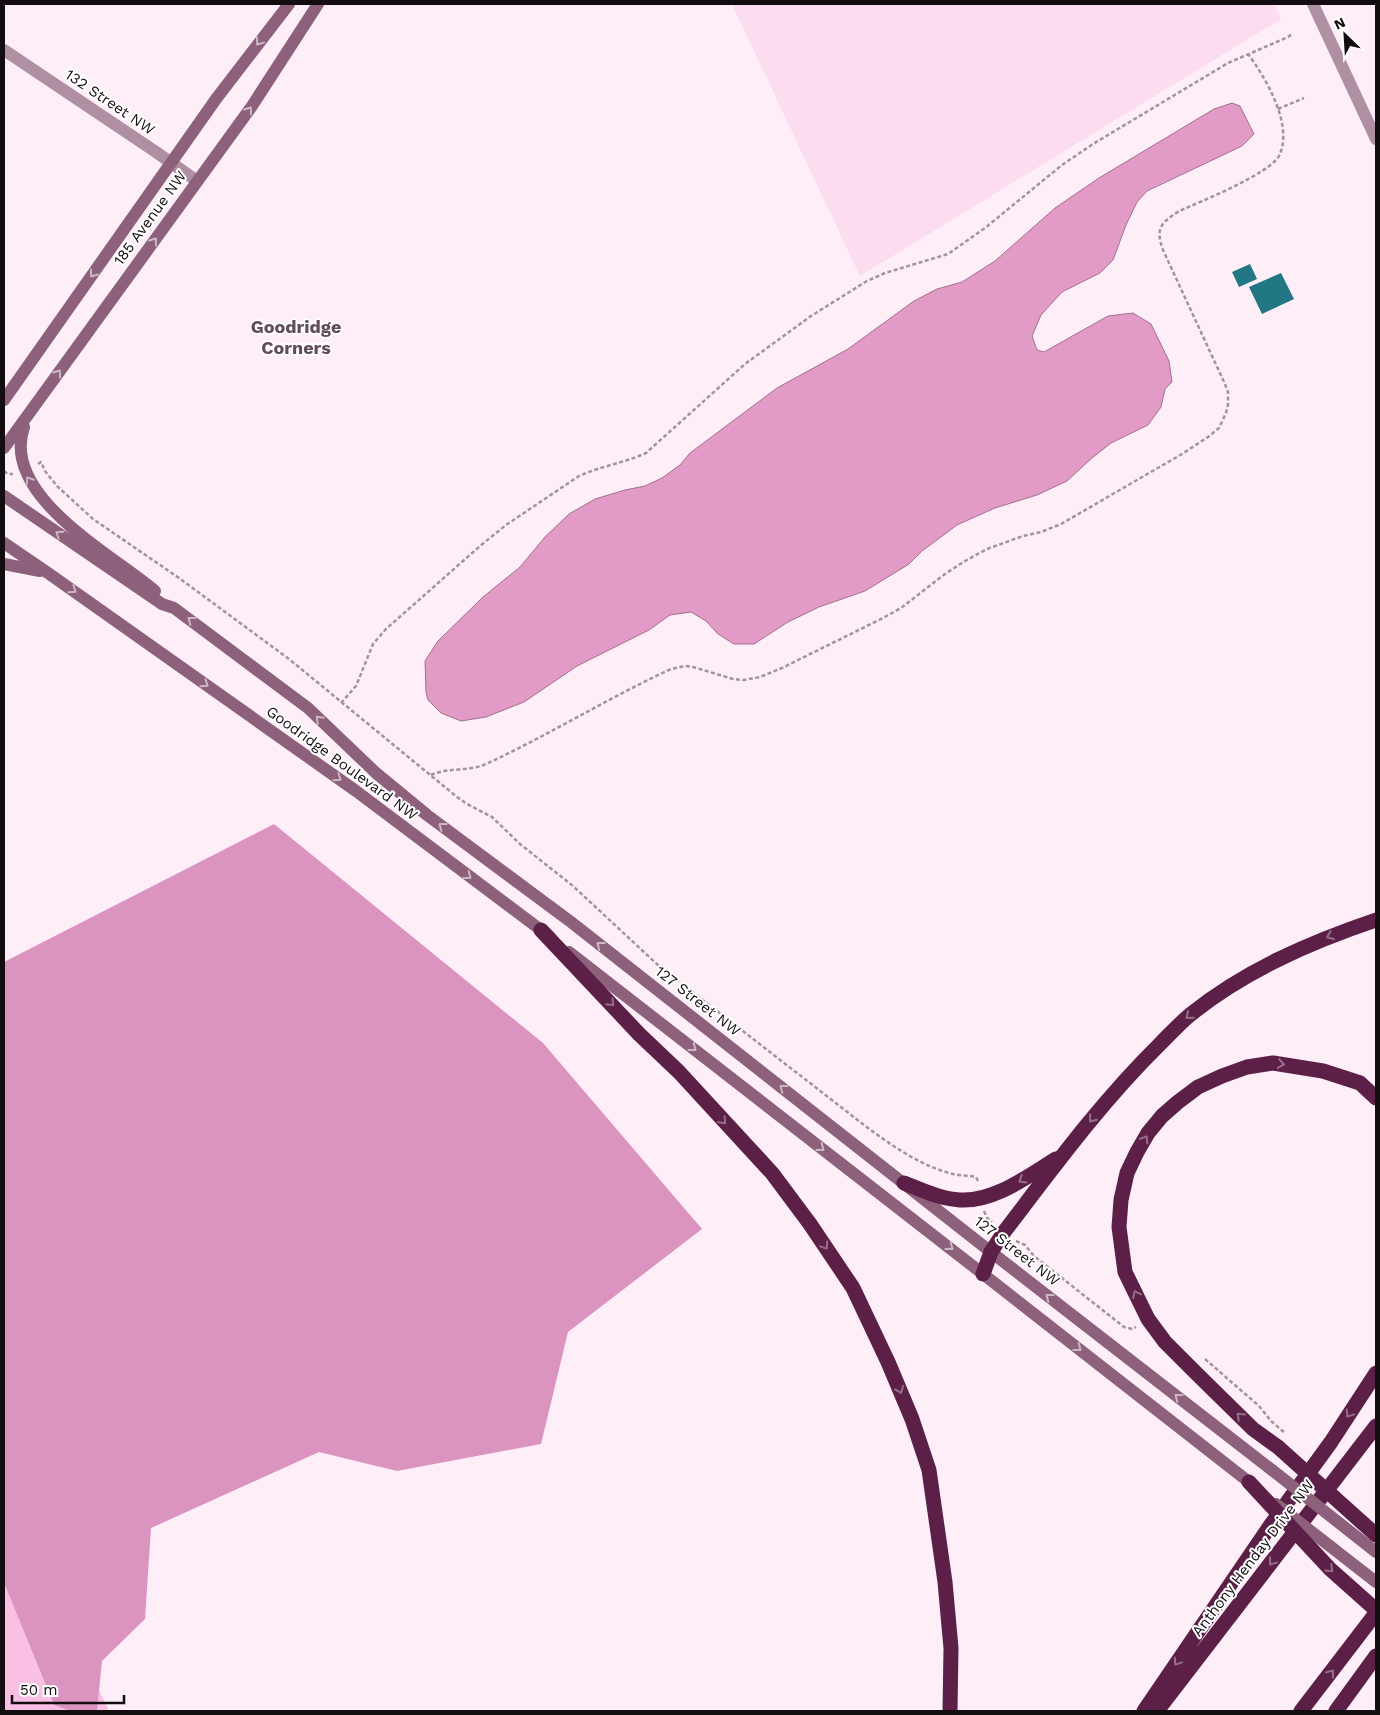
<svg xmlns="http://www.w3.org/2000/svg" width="1380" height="1715" font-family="'Work Sans',sans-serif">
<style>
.built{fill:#fcdcef}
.green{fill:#fac0e3}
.forest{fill:#db94c0}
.water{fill:#e29bc6;stroke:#a4708f}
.building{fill:#217784}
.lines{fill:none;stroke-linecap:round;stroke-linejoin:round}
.path{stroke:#a1959c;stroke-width:2.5;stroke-dasharray:4 2.5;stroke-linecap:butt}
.minor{stroke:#af90a2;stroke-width:12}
.secondary{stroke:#8d607b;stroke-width:12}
.motorway{stroke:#5c2048;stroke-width:15}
.path-bridge{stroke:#a1959c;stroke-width:2.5;stroke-dasharray:4 2.5;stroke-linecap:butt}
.secondary-bridge{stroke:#8d607b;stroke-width:12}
.motorway-bridge{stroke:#5c2048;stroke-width:15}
.oneway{stroke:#ccb7c4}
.oneway2{stroke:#956e88}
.labels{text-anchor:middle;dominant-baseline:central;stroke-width:4;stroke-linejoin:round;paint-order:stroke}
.street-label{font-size:15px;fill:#130c10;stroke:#fff}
.quarter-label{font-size:18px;font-weight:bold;fill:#614d59;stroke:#fff}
</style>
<rect width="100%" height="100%" fill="#fdeef7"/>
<path class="built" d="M732,4H1274L1281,19L860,276Z"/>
<path class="green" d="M4,1583L54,1705L70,1711H4Z
M99,1690L109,1711H97Z"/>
<path class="forest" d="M274,824L543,1043L702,1229L568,1332L541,1444L397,1471L319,1452L151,1528L145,1619L102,1661L97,1711H70L54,1705L4,1583V962Z"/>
<path class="water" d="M1232,103L1240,106L1254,134L1242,146L1147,191L1137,202L1126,225L1113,260L1100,273L1062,292L1041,315L1032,336L1037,350L1044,352L1108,316L1133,313L1151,324L1169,361L1172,382L1165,389L1161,407L1148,425L1111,443L1092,458L1067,481L1037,495L995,508L957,525L922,551L909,564L865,591L819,607L788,622L754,644H734L718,634L706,621L691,612L670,615L649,630L577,666L524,702L486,717L461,721L441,713L428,700L426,692L425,661L438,641L483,597L520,567L545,537L569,514L595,499L625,490L645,486L662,478L680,465L690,453L777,388L848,349L914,301L937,289L962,282L995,261L1055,208L1099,178L1214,109Z"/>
<path class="building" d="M1250,264L1257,279L1239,287L1232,272Z
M1281,273L1294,299L1262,314L1249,287Z"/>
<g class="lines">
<path class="path" d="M1278,109L1304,98
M38,464L41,462L45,471L57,486L93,519L179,578L289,659L457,797L467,804L492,817L520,844L573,886L659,966L868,1128C894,1147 921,1166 953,1174C961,1176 969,1175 976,1177L979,1183
M4,471L8,474H13
M341,703L356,686L373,644L386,629L480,546L506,525L579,476C601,466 624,463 646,453L745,364L811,316L867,281L885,273L948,254L985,228L1062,165L1093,144L1228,63L1288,37L1292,34
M431,775C448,767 468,772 486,764C549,735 608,698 671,669L685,666L693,667L733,679L744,680L760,677L782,668L883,618L901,608L945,574L965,561L987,549L1023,536L1041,532L1061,524L1182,454L1208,437L1219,428L1226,413L1228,405V392L1225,384L1163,250C1155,228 1161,223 1179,211C1200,202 1269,174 1279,156C1294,126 1266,78 1248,54
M984,1211L987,1218L992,1222
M1016,1241L1025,1245L1034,1256L1124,1327L1132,1329L1136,1327
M1205,1359L1259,1406L1271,1421"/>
<path class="minor" d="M1313,4L1376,139
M4,50L156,152L197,181"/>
<path class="secondary" d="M4,400L216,99L289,4
M24,427C0,496 112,554 155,591
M4,448L252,106L318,4
M4,496L162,604L174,608L308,708L376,773L427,815L571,922L991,1252L1272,1470
M4,543L48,573L356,791L549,936
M4,564L40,571
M569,952L983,1274L1249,1482"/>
<path class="motorway" d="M541,930L639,1034L679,1072L772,1173L810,1224L853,1288L888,1362L912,1419L929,1470L945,1582L951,1648L950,1711
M904,1183C922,1190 940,1199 960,1200C994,1202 1028,1176 1056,1159
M983,1274L991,1252L1004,1232C1053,1168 1101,1102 1159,1045C1169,1035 1180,1023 1191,1014C1246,970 1311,942 1376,920
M1278,1447L1253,1429L1196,1373L1165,1342L1148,1319L1125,1272L1119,1227L1121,1200L1127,1173L1137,1152L1148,1133L1162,1116L1178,1102L1198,1087L1222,1076L1247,1067L1273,1063L1323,1071L1360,1083L1376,1098
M1144,1711L1270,1526L1331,1442L1376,1373
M1157,1711L1376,1426
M1301,1711L1376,1613
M1336,1711L1376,1656"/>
<path class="path-bridge" d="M1271,1421L1285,1433"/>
<path class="secondary-bridge" d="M1272,1470L1376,1552
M1276,1504L1376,1582"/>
<path class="motorway-bridge" d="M1278,1447L1376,1535
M1249,1482L1330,1569L1376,1610"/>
</g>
<defs><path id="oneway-chevron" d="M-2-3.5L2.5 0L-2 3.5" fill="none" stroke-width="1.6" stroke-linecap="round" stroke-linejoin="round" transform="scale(1.25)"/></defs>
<g class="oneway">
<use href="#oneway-chevron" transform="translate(259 42) rotate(127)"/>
<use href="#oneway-chevron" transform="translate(249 110) rotate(-54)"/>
<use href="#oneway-chevron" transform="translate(154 241) rotate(-54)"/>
<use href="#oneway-chevron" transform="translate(93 274) rotate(125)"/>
<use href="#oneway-chevron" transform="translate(58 373) rotate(-54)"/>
<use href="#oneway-chevron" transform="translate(29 480) rotate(-123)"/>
<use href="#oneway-chevron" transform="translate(59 534) rotate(-146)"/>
<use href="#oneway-chevron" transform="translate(73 590) rotate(35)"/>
<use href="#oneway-chevron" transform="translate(191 620) rotate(-143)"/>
<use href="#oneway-chevron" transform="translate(205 684) rotate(35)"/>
<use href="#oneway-chevron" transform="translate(319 719) rotate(-135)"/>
<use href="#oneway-chevron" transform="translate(338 778) rotate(35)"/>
<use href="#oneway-chevron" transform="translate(442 826) rotate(-143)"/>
<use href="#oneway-chevron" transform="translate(468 876) rotate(37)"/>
<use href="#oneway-chevron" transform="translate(600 945) rotate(-142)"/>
<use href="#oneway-chevron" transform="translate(693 1048) rotate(38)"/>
<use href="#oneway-chevron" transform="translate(783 1088) rotate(-142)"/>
<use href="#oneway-chevron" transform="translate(821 1148) rotate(38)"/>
<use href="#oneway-chevron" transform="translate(950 1247) rotate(38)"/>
<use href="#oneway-chevron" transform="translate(1049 1297) rotate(-142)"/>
<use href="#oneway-chevron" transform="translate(1078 1348) rotate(38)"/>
<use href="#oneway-chevron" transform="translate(1178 1397) rotate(-142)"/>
</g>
<g class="oneway2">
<use href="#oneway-chevron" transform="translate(1330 936) rotate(158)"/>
<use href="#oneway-chevron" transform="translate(611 1003) rotate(47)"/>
<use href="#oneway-chevron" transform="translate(1189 1016) rotate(139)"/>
<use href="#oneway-chevron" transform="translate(1281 1064) rotate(9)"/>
<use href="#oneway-chevron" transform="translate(1092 1119) rotate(128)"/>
<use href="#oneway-chevron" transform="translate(723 1121) rotate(47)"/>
<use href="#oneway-chevron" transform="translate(1145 1139) rotate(-57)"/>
<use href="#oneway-chevron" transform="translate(1022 1180) rotate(149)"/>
<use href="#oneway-chevron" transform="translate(825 1246) rotate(56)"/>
<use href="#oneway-chevron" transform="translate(1136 1294) rotate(-115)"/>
<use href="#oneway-chevron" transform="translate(900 1390) rotate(68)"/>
<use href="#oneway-chevron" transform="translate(1349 1414) rotate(124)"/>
<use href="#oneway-chevron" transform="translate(1240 1416) rotate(-136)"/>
<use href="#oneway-chevron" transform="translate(1272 1562) rotate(127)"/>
<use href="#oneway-chevron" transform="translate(1330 1569) rotate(44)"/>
<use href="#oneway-chevron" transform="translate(1177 1662) rotate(124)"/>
<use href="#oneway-chevron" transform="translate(1331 1673) rotate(-53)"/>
</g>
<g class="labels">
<g class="street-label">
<text transform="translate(110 102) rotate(34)">132 Street NW</text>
<text transform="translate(150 218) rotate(-54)">185 Avenue NW</text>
<text transform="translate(342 763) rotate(36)">Goodridge Boulevard NW</text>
<text transform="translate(698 1001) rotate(38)">127 Street NW</text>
<text transform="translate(1017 1251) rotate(38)">127 Street NW</text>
<text transform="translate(1253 1558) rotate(-53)">Anthony Henday Drive NW</text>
</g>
<g class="quarter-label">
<text x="296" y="326">Goodridge<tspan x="296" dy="21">Corners</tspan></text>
</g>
</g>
<rect width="1380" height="1715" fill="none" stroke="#130c10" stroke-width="10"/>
<g transform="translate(1345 35) rotate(335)" stroke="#ffffff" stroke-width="4" paint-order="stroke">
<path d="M0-4L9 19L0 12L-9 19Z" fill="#130c10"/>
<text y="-8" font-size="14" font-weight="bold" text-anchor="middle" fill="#130c10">N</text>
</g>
<path d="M12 1695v8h112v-8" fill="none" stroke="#130c10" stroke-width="2.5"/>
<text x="20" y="1695" font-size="15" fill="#130c10" stroke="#ffffff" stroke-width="4" paint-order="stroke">50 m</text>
</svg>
